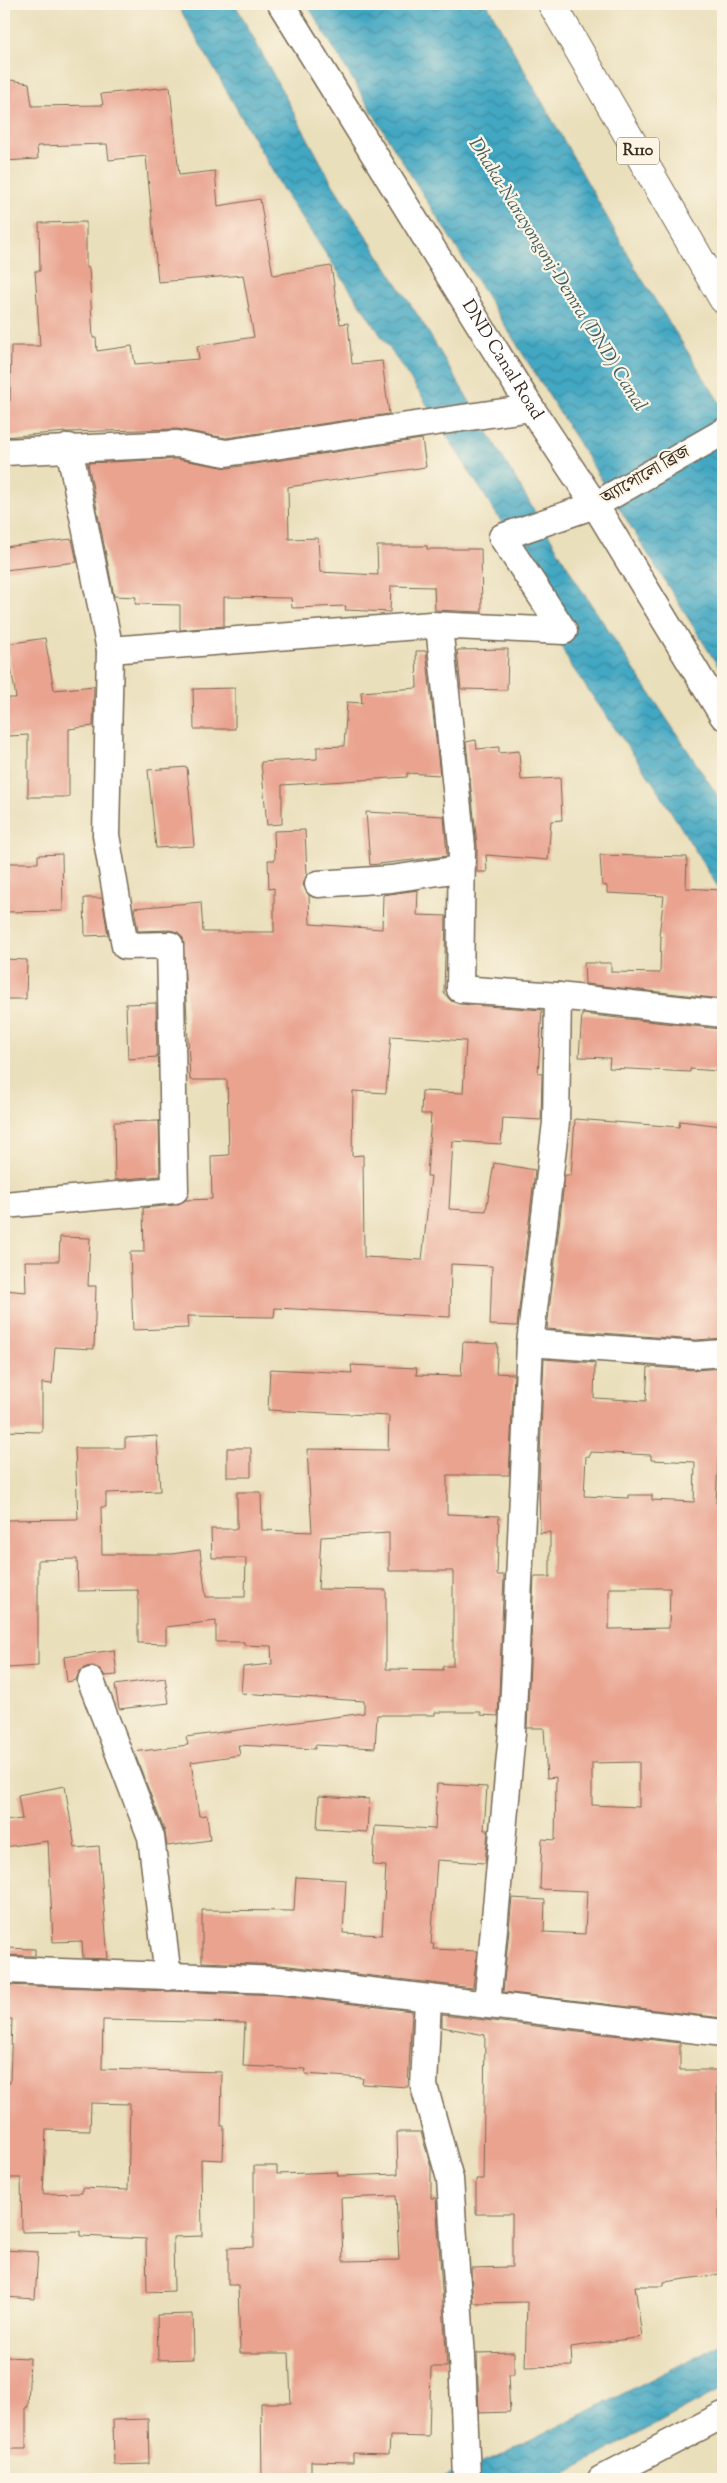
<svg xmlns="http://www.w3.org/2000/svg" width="727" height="2483" font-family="'Sorts Mill Goudy','Noto Serif Bengali',serif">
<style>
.water{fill:url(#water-waves);stroke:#3e6870}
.building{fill:#e9a38f;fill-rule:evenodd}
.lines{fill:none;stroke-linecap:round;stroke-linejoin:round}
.minor-casing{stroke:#786955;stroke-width:29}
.major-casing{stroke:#786955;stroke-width:30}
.minor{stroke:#fff;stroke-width:26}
.major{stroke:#fff;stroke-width:28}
.labels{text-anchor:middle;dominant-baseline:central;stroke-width:4.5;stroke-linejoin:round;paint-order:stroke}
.shield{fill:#fcf5e5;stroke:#75675a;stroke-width:1}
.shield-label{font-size:16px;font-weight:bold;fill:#3b2a1e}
.street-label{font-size:18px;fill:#3b2a1e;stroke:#fcf5e5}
.water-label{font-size:19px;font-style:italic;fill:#3e5c60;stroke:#fcf5e5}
</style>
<defs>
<pattern id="water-waves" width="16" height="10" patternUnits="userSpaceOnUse" patternTransform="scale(1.25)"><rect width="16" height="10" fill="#42a7c2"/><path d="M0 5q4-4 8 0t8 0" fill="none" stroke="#38889d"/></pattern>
</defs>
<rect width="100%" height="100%" fill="#fcf5e5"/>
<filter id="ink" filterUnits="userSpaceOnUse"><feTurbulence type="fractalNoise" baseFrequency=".02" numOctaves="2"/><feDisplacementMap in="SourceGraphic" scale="10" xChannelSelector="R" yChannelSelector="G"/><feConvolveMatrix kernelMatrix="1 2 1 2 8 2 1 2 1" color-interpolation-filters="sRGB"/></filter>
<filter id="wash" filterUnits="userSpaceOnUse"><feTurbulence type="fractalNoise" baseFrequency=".0096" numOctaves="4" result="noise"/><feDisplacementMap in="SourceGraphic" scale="20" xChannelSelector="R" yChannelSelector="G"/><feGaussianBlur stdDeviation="1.12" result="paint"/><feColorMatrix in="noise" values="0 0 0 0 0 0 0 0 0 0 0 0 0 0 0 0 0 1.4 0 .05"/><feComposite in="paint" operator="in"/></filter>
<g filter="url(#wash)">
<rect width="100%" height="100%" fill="#eadfbb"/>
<path class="water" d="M177,4H235L333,185L424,325L579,586L723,804V895L654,784L570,664L546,616L525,559L419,392L285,193Z
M307,4H487L640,276L723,408V674L394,148Z
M723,2343V2388L555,2479H440L500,2456Z"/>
<g id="blocks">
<path class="building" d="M4,79L29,83L32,106L103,105L101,94L170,87L179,175L215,171L218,206L260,199L273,275L331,266L340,324L348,323L352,364L382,361L389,414L226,438L177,429L67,432L4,437V402L10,401L11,346H40L35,271H40L39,223L86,222V268H89L93,338H96L97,351L132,346L135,364L199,359L197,346L254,337L243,275L158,282L146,156L109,160L107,144L37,146L38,159L4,161Z
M422,439L426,467L288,487L289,539L318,538L320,572L378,575L377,546H427V549H481L482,612L435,610L434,587L391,586L390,612L345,610L346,606L292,608L291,598L224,597V626L180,630V605L135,604L136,597L114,596L88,463L176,459L228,468Z
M72,539L77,562L4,570V547Z
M45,638L54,690L94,686L93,726L69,729V797H28V735L8,736L6,698H16L7,644Z
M508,649L507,690L461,689L457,650Z
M416,651H426L440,775L407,773V777L282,785V824L267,825L261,762L317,759V747L344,746L347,702L362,703L361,692L417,688Z
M235,688V729H194L193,689Z
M476,740L477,749L499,747V753L519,751L521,780L560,778L562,820L551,821L548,860L486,855L487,872H477V845L466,742Z
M187,767L194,846L156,848L148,770Z
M366,812L444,816L447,856L370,865Z
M305,830L307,874L303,885L309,895L310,924L382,929L383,895L418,890L417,915L446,916L444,993L451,1001L459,1004L542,1010L538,1073L542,1074L541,1120L503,1118L501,1144L453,1141L449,1209L486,1211L494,1163L535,1170L517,1326L490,1325L492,1266L451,1264L450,1317L275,1308L274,1317L187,1316L188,1328L133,1330L130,1252H144L143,1208L176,1205L186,1200L212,1199L211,1156L229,1155L227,1080H190L183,938L178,932L170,930L138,931L134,908L201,902L203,932H274V888L269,889L268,860H275L274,831ZM391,1036L466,1041L463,1093L422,1091L421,1114H431L427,1176H431L422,1260L364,1257L363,1155L352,1156L353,1091L386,1093Z
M62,854L63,911L4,912V863H38V855Z
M600,855L687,857L686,888L721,890L720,910H723V999L585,984L584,963H611V972L660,973L661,936L659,935L664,896L607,893V886L602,885Z
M84,898H102L108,935L85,936Z
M4,959L27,960L26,999H4Z
M156,1003L157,1057L128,1059L126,1004Z
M582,1014L720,1029L718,1071L690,1069V1072L609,1068L610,1058L579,1057Z
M575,1119L679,1127L680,1121L723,1126V1338L696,1340L547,1329L565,1175H571Z
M159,1121L160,1176L115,1180L114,1122Z
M60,1237L90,1238L88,1286H96L94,1349L55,1347L52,1384L42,1383V1432L4,1431V1290L26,1292L25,1261H59Z
M463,1342L498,1344L496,1373L514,1374L509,1475H447V1514L499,1516L497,1575H504L498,1716L481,1715V1712H435V1715H377L375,1748L315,1745V1749L238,1745L240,1755L191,1762L199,1816L207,1815L210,1840L167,1846L165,1832L134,1752L188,1745L186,1737L364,1713V1701L241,1693L243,1667L272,1664L271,1646L244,1645V1642H216V1621L166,1627V1644L138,1643V1590L78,1591L77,1559L38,1560V1666L7,1668L4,1520L78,1519L75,1448H125V1438L157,1436L160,1491L106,1493V1507H101L102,1554H172L200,1550L206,1597H245L246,1558H212L211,1529H237V1492H261L262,1530L312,1532L307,1449L388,1450L389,1416L268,1410L270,1369L352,1373L351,1365L417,1368L416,1375L461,1376ZM389,1533V1571H453V1666H443V1670L386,1669V1590L318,1589L321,1537Z
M544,1359L595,1363L594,1398L646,1401L648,1367L695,1370L723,1368V1445L719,1444L716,1503H723V2018L503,1992L512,1898L545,1900L544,1932L585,1934L587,1891L540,1889L542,1839L555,1840L556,1777L547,1778L544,1728H527L534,1577H550V1532L540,1533L539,1482ZM590,1452L651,1455V1460L695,1462L694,1502L652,1500V1495H628V1498L584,1496L586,1456H590ZM609,1588H670L669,1628L609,1629ZM639,1762V1807L592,1805V1763Z
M227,1448H251V1477H227Z
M114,1650L117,1675L105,1676L100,1669L93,1666L86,1667L79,1672L76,1680L67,1682L64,1657Z
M165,1678L169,1703L119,1709L115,1685Z
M437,1784L487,1787L484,1830H488L485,1863L437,1860L431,1944H434L433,1949L477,1951L473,1988L281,1965L202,1962V1910L294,1911L296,1877L346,1880L343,1933L382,1935L386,1866L373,1865L375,1826L435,1829Z
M65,1786L75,1848L99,1846L108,1959L83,1958L82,1941L53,1942L48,1841L4,1847V1821L22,1819L18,1795Z
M319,1796L369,1799L367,1832L317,1829Z
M4,1948L35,1949V1956L4,1955Z
M4,1985L278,1995L412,2011L408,2087L362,2084L363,2078L305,2074L306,2069L243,2066L245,2023L103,2020L102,2069L222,2072L221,2126H224L223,2160L201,2159L202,2236L173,2237L174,2291L147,2292L146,2239L80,2236V2231L22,2232L21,2178H4V2083H10L12,2019H4ZM91,2103L130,2104L128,2190L82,2188V2193L43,2194L46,2130L90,2131Z
M442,2015L680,2043V2070H717V2151L721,2274L664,2282V2286H635L642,2337L571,2347L572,2366L525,2367L527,2302L473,2303L471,2268L512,2267V2214H476V2179H483L485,2035L442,2027Z
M397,2132H421L431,2167V2198H436L447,2367H431L429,2437L390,2436L389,2454L353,2453V2462L311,2461V2479H262L261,2403H291L289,2353H240L238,2285H228V2248L254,2247V2166H277V2174L337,2172L338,2176L398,2174ZM396,2196L399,2260L343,2261L341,2198Z
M4,2250L38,2252L35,2299L4,2297Z
M193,2314L194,2359L158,2360L157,2315Z
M514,2352V2375H508L510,2412L479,2413L477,2353Z
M4,2357L30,2358L28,2407H26V2449H4Z
M148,2419L149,2464L114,2465L113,2420Z"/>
</g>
</g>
<g filter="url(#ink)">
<use href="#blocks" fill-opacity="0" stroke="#786955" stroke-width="1"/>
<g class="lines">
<g class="minor-casing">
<g id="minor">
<path id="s1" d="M281,4L531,408L595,505L723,716"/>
<path d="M4,452L177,444L226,453L531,408"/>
<path d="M439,626L462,846L460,989L558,996L723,1014"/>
<path d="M110,650L431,625L564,631L502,537L595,505L723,432"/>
<path d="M318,884L391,879L460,869"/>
<path d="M4,1205L175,1190L170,945L125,946L106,835L110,650L69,447"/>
<path d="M530,1343L696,1355L723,1353"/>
<path d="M91,1681L151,1837L168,1977"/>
<path d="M4,1970L279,1980L723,2033"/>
<path d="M428,1999L424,2086L450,2179L462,2358L467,2479"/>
<path d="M487,2005L512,1733L530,1343L556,1122L558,996"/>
<path d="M601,2479L723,2415"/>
</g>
</g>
<g class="major-casing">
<path id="major" d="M552,4L723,299"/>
</g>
<use href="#minor" class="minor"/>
<use href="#major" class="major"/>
</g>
</g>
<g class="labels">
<rect class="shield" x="617" y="137.5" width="42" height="27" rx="4"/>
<g class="shield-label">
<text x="638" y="151">R110</text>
</g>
<g class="street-label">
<text stroke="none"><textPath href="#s1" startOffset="419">DND Canal Road</textPath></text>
<text transform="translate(646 476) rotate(-30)">অ্যাপোলো ব্রিজ</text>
</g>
<g class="water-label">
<text transform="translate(557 275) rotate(58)">Dhaka-Narayongonj-Demra (DND) Canal</text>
</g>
</g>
<rect width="727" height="2483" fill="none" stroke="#fcf5e5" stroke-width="20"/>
</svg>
